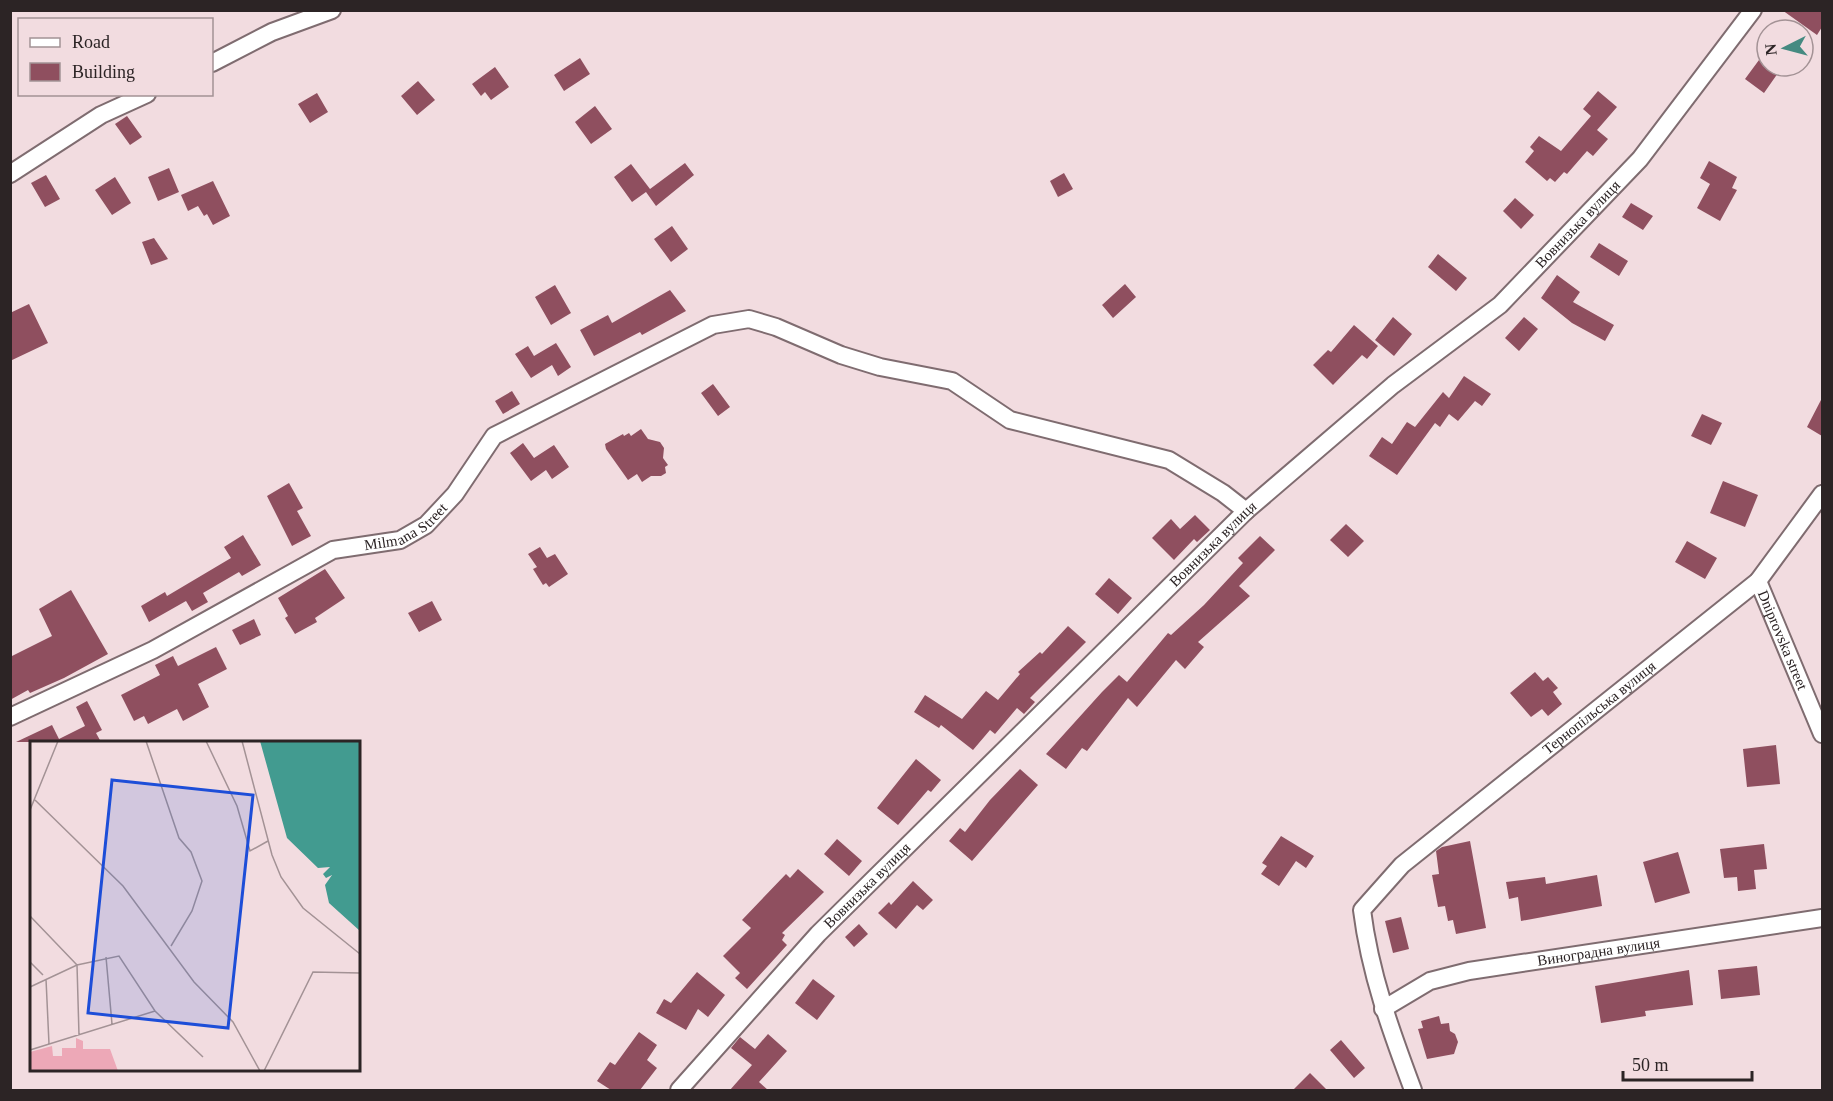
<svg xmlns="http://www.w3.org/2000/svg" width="1833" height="1101" font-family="Georgia,serif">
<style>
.building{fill:#8f4f5f}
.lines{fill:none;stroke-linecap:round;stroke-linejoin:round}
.street-casing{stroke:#7f6c70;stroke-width:20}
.street{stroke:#fff;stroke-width:16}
.labels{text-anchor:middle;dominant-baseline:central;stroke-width:6;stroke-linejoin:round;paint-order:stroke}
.street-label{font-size:15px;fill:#2c2425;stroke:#f2dce0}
.inset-road{fill:none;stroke:#a39295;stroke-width:1.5}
.view{fill:#1d4ed8;fill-opacity:0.15;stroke:#1d4ed8;stroke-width:3}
.inset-edge{fill:none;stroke:#2c2425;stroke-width:3}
</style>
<rect width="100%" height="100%" fill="#f2dce0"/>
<path class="building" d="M1782,10H1822V27L1817,35Z
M580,58L590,74L564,91L554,75Z
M1759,60L1778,73L1764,93L1745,79Z
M495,67L509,87L491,100L485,92L481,96L472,84Z
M418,81L435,100L417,115L401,96Z
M1598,91L1617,107L1597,130L1608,139L1593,156L1587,151L1567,174L1564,172L1555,182L1550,178L1547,181L1525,162L1534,151L1530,147L1539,136L1561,151L1591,116L1583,109Z
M317,93L328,112L310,123L298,104Z
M595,106L612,129L591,144L575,122Z
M127,116L142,137L130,145L115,124Z
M1709,161L1737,177L1732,188L1737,190L1720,221L1697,208L1710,184L1700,178Z
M685,163L694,175L656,206L646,192L632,202L614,177L631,164L650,189Z
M169,168L179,192L158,201L148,177Z
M1064,173L1073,189L1058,197L1050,181Z
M46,175L60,199L45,207L31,183Z
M115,177L131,203L112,215L95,190Z
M213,181L230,216L213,225L207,214L204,216L198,206L188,211L181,195Z
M1515,198L1534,215L1521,229L1503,211Z
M1631,203L1653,216L1643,230L1622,217Z
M672,226L688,249L671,262L654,239Z
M154,238L168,259L151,265L142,242Z
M1599,243L1628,261L1619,276L1590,257Z
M1438,254L1467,278L1456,291L1428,267Z
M1557,275L1580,292L1573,302L1614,325L1605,341L1572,323L1541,298Z
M1125,284L1136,297L1113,318L1102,305Z
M555,285L571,313L551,325L535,297Z
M670,290L686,311L642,335L640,332L594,356L580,330L608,315L612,323Z
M29,304L48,343L10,361V313Z
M1393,317L1412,334L1394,356L1375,340Z
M1524,317L1538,329L1519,351L1505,338Z
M1354,325L1378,346L1367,359L1362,355L1333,385L1313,365L1328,350L1331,352Z
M556,343L571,367L558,376L552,365L531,378L515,354L528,346L534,356Z
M1464,376L1491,394L1482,406L1475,401L1458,421L1449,414L1440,427L1435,423L1397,475L1369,456L1382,437L1392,444L1407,422L1415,427L1443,392L1449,398Z
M713,384L730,407L718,416L701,393Z
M512,391L520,404L503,414L495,401Z
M1822,398V436L1807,427Z
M1702,414L1722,423L1711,445L1691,436Z
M641,429L648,439L660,442L664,448L663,458L668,465L665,467L666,473L661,476H651L642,482L637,474L628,480L606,449L605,444L623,434L624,436L629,433L631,436Z
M523,443L534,458L554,445L569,467L552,479L546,470L531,481L510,453Z
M1723,481L1758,495L1745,527L1710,513Z
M289,483L303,508L297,511L311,536L292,546L267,496Z
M1195,515L1210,530L1197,542L1194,539L1174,560L1152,538L1171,519L1180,529Z
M1346,524L1364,541L1348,557L1330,540Z
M243,535L261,565L242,576L239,572L203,593L208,602L192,611L186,601L149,622L141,606L165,592L167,596L231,558L224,547Z
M1260,536L1275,550L1239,586L1250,596L1198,642L1204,647L1185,669L1176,660L1137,707L1128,698L1087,751L1082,748L1066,769L1046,754L1102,692L1119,675L1127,682L1168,633L1171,635L1204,605L1243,563L1238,558Z
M1687,541L1717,558L1705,579L1675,562Z
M540,547L547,558L555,554L568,574L549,587L546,583L543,585L533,569L537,567L528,554Z
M325,569L345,598L315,618L317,622L295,634L285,618L288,616L278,598Z
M1109,578L1132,598L1118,614L1095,594Z
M71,590L108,654L64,678L30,693L28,690L10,700V657L52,636L39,609Z
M432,601L442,620L419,632L408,613Z
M254,619L261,635L240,645L232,630Z
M1068,626L1086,642L1030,698L1035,702L1024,714L1017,708L995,734L990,730L973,750L941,725L939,728L914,712L925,695L962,719L986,691L998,700L1020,674L1018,672L1040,652L1042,654Z
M216,647L227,669L198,684L209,707L183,721L177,709L148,724L144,716L134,721L121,695L160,675L155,665L173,656L178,666Z
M1535,672L1543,681L1548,677L1558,688L1553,692L1562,704L1548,716L1542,709L1531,717L1510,693Z
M87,701L102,730L96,733L101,742H16L52,725L59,739L85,726L76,707Z
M1776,745L1780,784L1747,787L1743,749Z
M916,759L941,780L931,792L928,790L898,825L877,808Z
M1020,769L1038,785L972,861L949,841L960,828L965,832L990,800Z
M1281,836L1314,856L1306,868L1296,861L1279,886L1261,874L1267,866L1262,863Z
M837,839L862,861L849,876L824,854Z
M1470,841L1486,928L1456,934L1453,920L1448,921L1445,906L1438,907L1432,875L1439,874L1436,851L1442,847Z
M1764,844L1767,869L1754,870L1756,889L1738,891L1737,877L1724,878L1720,849Z
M1678,852L1690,893L1655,903L1643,862Z
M798,869L824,892L782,933L785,935L782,940L787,945L747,989L735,978L740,973L723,956L751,928L742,920L786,874L790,878Z
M1597,875L1602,906L1521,921L1518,897L1509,899L1506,882L1545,877L1546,884Z
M913,881L933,900L923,910L917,905L896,929L878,913L889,902L891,905Z
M1401,917L1409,949L1393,953L1385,921Z
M859,924L868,934L854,947L845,937Z
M1757,966L1760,995L1721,999L1718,970Z
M1689,970L1693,1005L1645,1011L1646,1016L1601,1023L1595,986Z
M697,972L725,995L708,1017L698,1009L686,1030L656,1013L664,999L671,1003Z
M813,979L835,996L817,1020L795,1003Z
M1439,1016L1441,1024L1449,1023L1450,1031L1455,1034L1458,1042L1454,1054L1427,1059L1418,1029L1423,1028L1421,1021Z
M639,1032L657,1045L647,1060L657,1068L640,1090H611L597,1081L610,1062L615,1065Z
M768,1034L787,1051L759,1082L768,1090H730L752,1065L731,1048L740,1037L755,1049Z
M1341,1040L1365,1068L1354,1078L1330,1050Z
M1310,1073L1327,1090H1293Z"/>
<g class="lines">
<g class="street-casing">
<g id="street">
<path d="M212,63L272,32L332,10"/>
<path d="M10,174L101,115L147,94"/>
<path id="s1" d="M1758,581L1822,734"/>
<path id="s2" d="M10,717L153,650L333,550L400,540L426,525L455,494L494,436L713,325L749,319L776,327L841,355L880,367L952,381L1010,420L1169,460L1223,493L1246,511"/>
<path id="s3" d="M1383,1009L1430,981L1469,971L1822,918"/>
<path id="s4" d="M679,1090L818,934L1246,511L1393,385L1500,305L1640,159L1753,10"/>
<path id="s5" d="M1413,1090C1391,1031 1370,974 1362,910L1402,865L1758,581L1822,494"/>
</g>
</g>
<use href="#street" class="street"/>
</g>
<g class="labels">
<g class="street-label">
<text stroke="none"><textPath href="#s4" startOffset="1250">Вовнизька вулиця</textPath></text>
<text stroke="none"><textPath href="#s2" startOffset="442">Milmana Street</textPath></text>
<text stroke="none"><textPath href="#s4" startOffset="764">Вовнизька вулиця</textPath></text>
<text stroke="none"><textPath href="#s1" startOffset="64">Dniprovska street</textPath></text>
<text stroke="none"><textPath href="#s5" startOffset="500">Тернопільська вулиця</textPath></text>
<text stroke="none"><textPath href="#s4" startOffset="278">Вовнизька вулиця</textPath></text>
<text stroke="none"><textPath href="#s3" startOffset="226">Виноградна вулиця</textPath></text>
</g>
</g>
<g transform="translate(30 741)">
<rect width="330" height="330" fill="#f2dce0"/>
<path d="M46,297L53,300V308H80L88,330H0V311L22,305L23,315H32V307H46Z" fill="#eda8b7"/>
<path d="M230,0H330V190L299,162L295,144L302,134L296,137L293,133L300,126L288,127L257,97Z" fill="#429b90"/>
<path class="inset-road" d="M116,0L149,97L161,111L172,140L162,170L141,205M176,0L207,65L220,110L238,100M212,0L242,114L251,136L273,167L330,213M5,59L93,145L164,241L203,281L230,330M0,69L28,0M0,175L47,224M76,216L82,283M0,221L13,234M47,224L49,294M16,238L19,303M0,246L47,224L89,215L125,270L173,316M0,309L125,270M234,330L283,231L330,232"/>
<path class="view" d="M82,39L223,54L198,287L58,272Z"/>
<rect width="330" height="330" class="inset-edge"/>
</g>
<rect width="1833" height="1101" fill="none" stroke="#2c2425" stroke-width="24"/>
<rect x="18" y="18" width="195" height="78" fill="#f2dce0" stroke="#a39295" stroke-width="1.5"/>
<rect x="30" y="38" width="30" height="9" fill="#ffffff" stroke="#a39295" stroke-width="1.5"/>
<text x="72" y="48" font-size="18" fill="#2c2425">Road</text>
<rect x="30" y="63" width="30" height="18" fill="#8f4f5f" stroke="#a39295" stroke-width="1.5"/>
<text x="72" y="78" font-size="18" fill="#2c2425">Building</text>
<g transform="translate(1785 48) rotate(264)"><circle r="28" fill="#f2dce0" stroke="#a39295" stroke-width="1.5"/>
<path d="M0-4.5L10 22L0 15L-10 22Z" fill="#458a81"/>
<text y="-9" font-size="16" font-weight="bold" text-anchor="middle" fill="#2c2425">N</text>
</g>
<path d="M1623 1071v9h129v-9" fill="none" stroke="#2c2425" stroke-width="3"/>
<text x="1632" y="1071" font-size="18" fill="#2c2425" stroke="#f2dce0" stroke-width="4.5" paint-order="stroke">50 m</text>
</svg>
